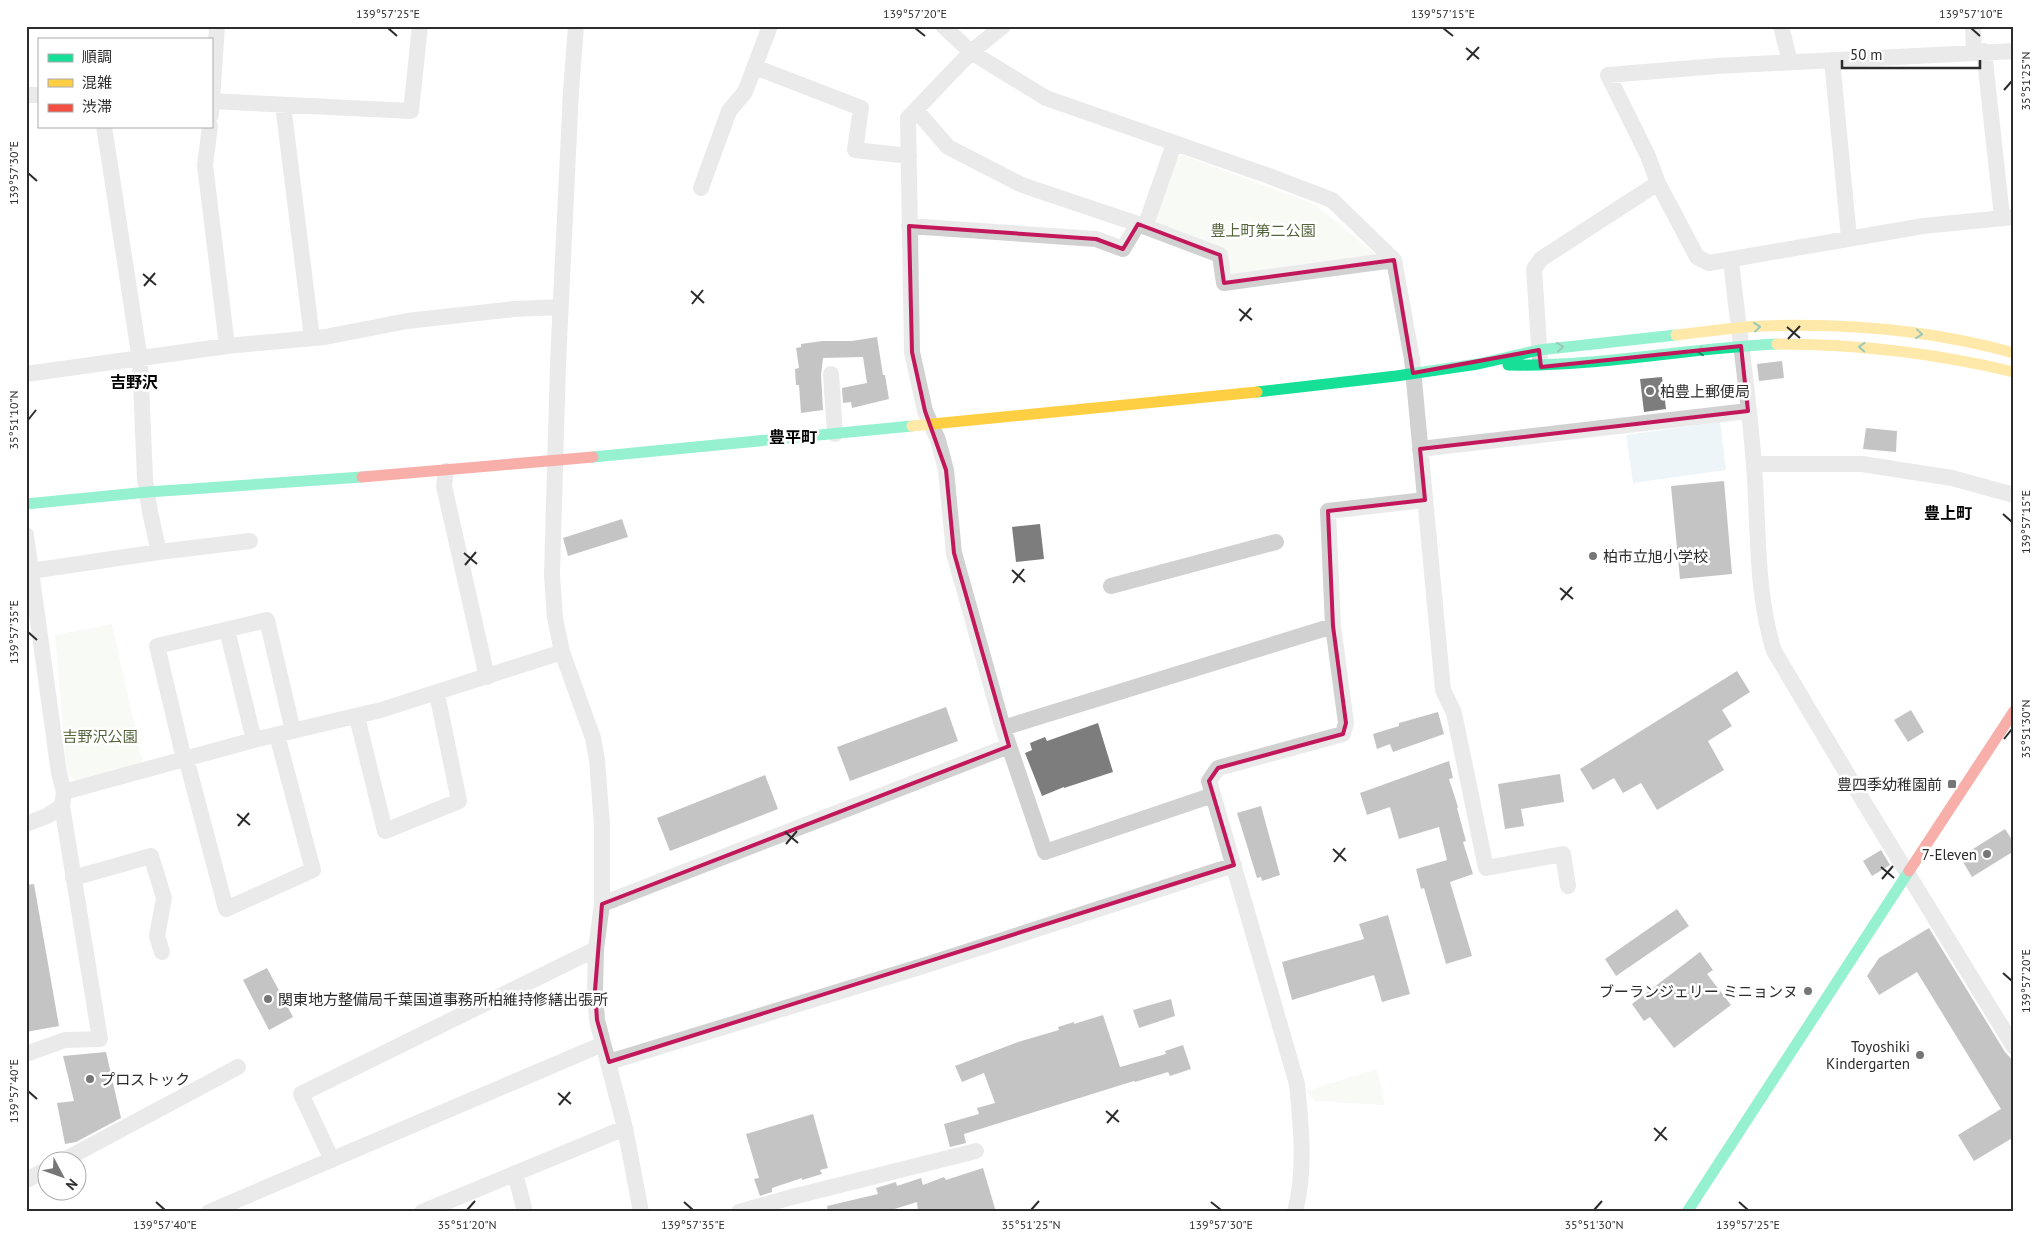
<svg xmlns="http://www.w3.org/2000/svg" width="2040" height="1238" font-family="'PT Sans','Noto Sans JP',sans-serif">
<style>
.green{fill:#f0f3eb}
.water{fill:#d7e9ef}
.building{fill:#7d7d7d}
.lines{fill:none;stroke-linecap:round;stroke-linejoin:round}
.street{stroke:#d1d1d1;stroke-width:16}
.fast{stroke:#16e098;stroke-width:11}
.slow{stroke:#ffcf43;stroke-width:11}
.jam{stroke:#f24e42;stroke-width:11}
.oneway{stroke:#218662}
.marked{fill:none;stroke:#c2185b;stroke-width:4;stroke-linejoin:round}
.ticks{fill:none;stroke:#2c2c2c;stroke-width:2}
.poi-dot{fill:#767676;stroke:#fff;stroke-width:2}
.labels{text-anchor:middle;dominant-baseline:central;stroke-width:5;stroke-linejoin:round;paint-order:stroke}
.park-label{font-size:15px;fill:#54643c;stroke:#fff}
.poi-label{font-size:15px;fill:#2c2c2c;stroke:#fff;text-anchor:start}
.neighbourhood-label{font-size:16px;font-weight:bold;fill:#000;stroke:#fff}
.neatline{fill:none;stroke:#2c2c2c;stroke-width:2}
.ticks-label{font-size:12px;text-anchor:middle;fill:#2c2c2c}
</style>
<rect width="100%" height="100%" fill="#fff"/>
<path class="green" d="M1183,155L1316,205L1376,255L1234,275L1157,224L1155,216L1176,159Z
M112,624L143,764L80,782L67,775L55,635Z
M1377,1069L1385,1105L1315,1101L1306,1091Z"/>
<path class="water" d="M1720,422L1726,470L1633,483L1626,435Z"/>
<path class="building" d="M877,337L883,375H885L889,399L852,408L851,402L843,403L842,388L867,383L863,357L823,358L821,375L823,410L801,413L799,385H796L795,369L799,368L796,348L801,347V344L822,341H852Z
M1782,361L1784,378L1759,381L1757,364Z
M1662,377L1666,409L1644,412L1640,379Z
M1866,428L1897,431L1896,452L1863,449Z
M1724,481L1732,574L1680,579L1671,486Z
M622,519L628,537L568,556L563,538Z
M1040,524L1044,559L1016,562L1012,527Z
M1737,671L1750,692L1722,710L1732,726L1708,741L1724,770L1657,810L1641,783L1623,793L1614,778L1593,790L1580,769Z
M946,707L958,741L850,781L837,747Z
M1911,710L1924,732L1908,742L1894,720Z
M1438,712L1444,734L1393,752L1390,744L1377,749L1373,734L1399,726V723Z
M1098,723L1113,772L1064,788V787L1042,796L1025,753L1032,750L1030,743L1045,737L1047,741Z
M1449,761L1453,778L1449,779L1458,807L1457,808L1466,841L1463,842L1473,874L1450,882L1472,956L1446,964L1424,888L1421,889L1416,869L1447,860L1439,827L1399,839L1390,807L1367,815L1360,793Z
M1560,774L1564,802L1521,809L1524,826L1505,829L1498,784Z
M765,775L778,809L670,851L657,818Z
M1261,806L1280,875L1262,881L1261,877L1257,878L1237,813Z
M2005,829L2014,843V851L1972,877L1960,857Z
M1881,850L1890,865L1872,876L1863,861Z
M34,884L59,1026L26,1032V885Z
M1677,909L1689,926L1616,976L1605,959Z
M1388,915L1410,994L1382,1002L1374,975L1292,1000L1282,962L1364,939L1359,924Z
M1929,928L2005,1052L2014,1062V1137L1974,1161L1958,1135L2001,1109L1917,972L1879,995L1867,976L1879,958Z
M1700,952L1713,970L1707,974L1731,1005L1674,1048L1650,1017L1644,1021L1632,1004Z
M267,968L293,1017L269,1030L243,980Z
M1171,999L1175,1016L1139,1028L1133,1010Z
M1103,1015L1120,1067L1166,1054L1165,1051L1183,1045L1191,1069L1170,1076L1168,1072L1135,1082L1134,1081L964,1134L966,1143L950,1147L944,1124L979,1114L977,1108L995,1103L984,1073L962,1082L955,1066L1018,1042L1059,1030L1058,1027L1074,1022V1024Z
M106,1052L121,1118L76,1142L65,1144L57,1103L74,1101L63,1056Z
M813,1114L828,1168L820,1170L822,1174L802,1180V1178L772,1188V1192L760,1196L754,1179L759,1178L746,1134Z
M983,1168L996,1212H918L917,1202L885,1212H828L827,1206L878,1194L876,1188L896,1182L897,1186L921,1178L923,1185L944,1177L946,1180Z"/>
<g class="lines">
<path class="street" d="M576,26L571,91L558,363L552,575L555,618L562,652L593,738L597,760L602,825V904L596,949L595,990L597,1020L625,1128L641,1212
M943,26L971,52L1046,98L1269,176L1332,200L1394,260L1412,359L1443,690L1454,713L1486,868L1563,854L1568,886
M1003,26L971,52L908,118L912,352L925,411L938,440L946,470L954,553L1003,728L1045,852L1213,795
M1781,26L1790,62
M1973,26L1974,52
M1984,51L2002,217
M2014,51L1717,66L1608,75L1648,156L1658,183L1697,257L1709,263L1923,226L2014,217
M1832,60L1849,238
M755,67L861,108L855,150L909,156
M26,95H39
M211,101L411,111L420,26
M283,105L312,338
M916,110L948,147L1022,185L1138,224L1220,255L1224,283L1394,260
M211,115L217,26
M104,126L140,360L145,479L150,512L159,552
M210,126L205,165L227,346
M701,188L729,111L745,92L770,26
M909,226L1096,239L1123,249L1138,224
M1145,227L1174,144
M1731,260C1738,328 1749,396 1754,465C1759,526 1755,591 1774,651L1865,804L2014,1047
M1540,360L1534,269L1541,259L1658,183
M26,374L227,346L325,337L407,321L514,309L560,307
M831,374L835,434
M1420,449L1748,411
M1754,464H1862L1952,478L2014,495
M446,471L444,486L487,677
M26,535L59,773L64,792L62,806L100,1039L65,1040L26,1054
M31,571L159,552L250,541
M1111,586L1276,542
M227,630L254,740
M357,717L385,831L459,801L437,694
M1003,728L1333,626
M186,758L226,909L313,870L277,735
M184,759L157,646L267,620L293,731
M64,792L254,740L381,710L562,652
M26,824L47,816L62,806
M73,878L151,856L164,898L157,936L162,952
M602,904L1009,746
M609,1062L926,965L1234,865
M64,1160L238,1067
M332,1160L301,1094L596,949
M515,1173L525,1212
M26,1180L48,1169
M209,1212L603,1044
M422,1212L625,1128
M739,1212L792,1197L976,1151
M1295,1212C1306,1170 1301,1127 1297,1084L1209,781L1218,768L1343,734L1346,723L1333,626L1328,511L1425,500"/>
<path class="fast" d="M1508,365C1598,367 1687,348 1777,344
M1257,392L1396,376L1478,364L1539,350L1676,335
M593,457L912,426
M26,504L148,492L362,477
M1687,1212L1909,871"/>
<path class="slow" d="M1676,335C1705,332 1734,327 1764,326C1847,323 1934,331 2014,353
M1777,344C1857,344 1935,353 2014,372
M912,426L1257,392"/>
<path class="jam" d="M362,477L593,457
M1909,871L2014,711"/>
</g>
<defs><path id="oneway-chevron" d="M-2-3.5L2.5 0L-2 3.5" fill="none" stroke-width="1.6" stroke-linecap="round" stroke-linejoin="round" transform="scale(1.25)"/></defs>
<g class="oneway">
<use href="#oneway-chevron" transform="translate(1757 327) rotate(-6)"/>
<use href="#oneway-chevron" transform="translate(1919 334) rotate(6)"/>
<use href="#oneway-chevron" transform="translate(1560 347) rotate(-6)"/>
<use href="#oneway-chevron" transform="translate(1862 347) rotate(-177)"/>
<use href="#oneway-chevron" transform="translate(1700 351) rotate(174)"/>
</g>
<path d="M0 0H2040V1238H0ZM1138,224L1220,255L1224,283L1394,260L1413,373L1539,350L1541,367L1741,346L1748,411L1420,449L1425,500L1328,511L1333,626L1346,723L1343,734L1218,768L1209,781L1234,865L609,1062L597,1020L595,990L602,904L1009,746L954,553L946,470L925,411L912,352L909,226L1096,239L1123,249Z" fill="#fff" fill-opacity=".55" fill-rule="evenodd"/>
<path class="marked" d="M1138,224L1220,255L1224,283L1394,260L1413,373L1539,350L1541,367L1741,346L1748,411L1420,449L1425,500L1328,511L1333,626L1346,723L1343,734L1218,768L1209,781L1234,865L609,1062L597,1020L595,990L602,904L1009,746L954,553L946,470L925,411L912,352L909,226L1096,239L1123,249Z"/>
<path class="ticks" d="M388,28L397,36M915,28L925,36M1443,28L1453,36M1971,28L1980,36M1466,48L1479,59M1467,60L1479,47M2004,90L2012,81M28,173L37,181M143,274L156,285M144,286L155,273M691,291L704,303M692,304L703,290M1239,309L1252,320M1240,321L1251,308M1787,327L1800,338M1788,339L1800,326M28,420L36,410M2003,514L2012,522M464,553L477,564M465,565L476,552M1012,570L1025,582M1013,583L1024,569M1560,588L1573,599M1561,600L1572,587M28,632L37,640M2004,739L2012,729M237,814L250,825M238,826L249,813M785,832L798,843M786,844L797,831M1333,849L1346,861M1334,862L1345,848M1881,867L1894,878M1882,879L1893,866M2003,973L2012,981M28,1091L37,1099M558,1093L571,1104M559,1105L570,1092M1106,1111L1119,1122M1107,1123L1118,1110M1654,1128L1667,1140M1655,1141L1666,1127M156,1202L165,1210M684,1202L693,1210M1211,1202L1221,1210M1739,1202L1748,1210M467,1210L475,1201M1031,1210L1039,1201M1594,1210L1602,1201"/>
<g class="poi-dot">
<circle cx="1650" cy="391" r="5"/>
<circle cx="1593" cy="556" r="5"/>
<rect x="1947" y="779" width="10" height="10" rx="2.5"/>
<circle cx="1987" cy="854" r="5"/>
<circle cx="1808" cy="991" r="5"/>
<circle cx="268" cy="999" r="5"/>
<circle cx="1920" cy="1055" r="5"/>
<circle cx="90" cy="1079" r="5"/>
</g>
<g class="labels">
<g class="park-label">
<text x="1263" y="230">豊上町第二公園</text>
<text x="100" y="736">吉野沢公園</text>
</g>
<g class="poi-label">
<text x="1660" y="391">柏豊上郵便局</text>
<text x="1603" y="556">柏市立旭小学校</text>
<text x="1942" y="784" text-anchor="end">豊四季幼稚園前</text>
<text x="1977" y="854" text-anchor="end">7-Eleven</text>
<text x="1798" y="991" text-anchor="end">ブーランジェリー ミニョンヌ</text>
<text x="278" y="999">関東地方整備局千葉国道事務所柏維持修繕出張所</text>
<text x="1910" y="1046" text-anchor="end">Toyoshiki<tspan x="1910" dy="17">Kindergarten</tspan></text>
<text x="100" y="1079">プロストック</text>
</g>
<g class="neighbourhood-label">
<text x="134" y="382">吉野沢</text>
<text x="793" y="437">豊平町</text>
<text x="1948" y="513">豊上町</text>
</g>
</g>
<rect width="2040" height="1238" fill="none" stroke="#ffffff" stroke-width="55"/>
<rect x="38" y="38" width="175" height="90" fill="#ffffff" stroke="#ababab"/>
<rect x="48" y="54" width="25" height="8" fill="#16e098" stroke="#ababab"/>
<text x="82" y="62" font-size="15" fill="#2c2c2c">順調</text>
<rect x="48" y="79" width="25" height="8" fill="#ffcf43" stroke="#ababab"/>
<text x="82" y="88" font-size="15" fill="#2c2c2c">混雑</text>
<rect x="48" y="104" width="25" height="8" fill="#f24e42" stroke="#ababab"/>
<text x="82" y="112" font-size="15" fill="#2c2c2c">渋滞</text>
<g transform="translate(62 1176) rotate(131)"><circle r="24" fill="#ffffff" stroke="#ababab"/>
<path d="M0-4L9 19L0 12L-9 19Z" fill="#767676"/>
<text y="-8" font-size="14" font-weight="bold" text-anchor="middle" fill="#2c2c2c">N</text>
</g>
<path d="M1842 60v8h138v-8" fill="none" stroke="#2c2c2c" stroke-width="2.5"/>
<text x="1850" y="60" font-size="15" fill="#2c2c2c" stroke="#ffffff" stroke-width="4" paint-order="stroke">50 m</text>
<rect x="28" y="28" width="1984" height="1182" class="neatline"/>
<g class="ticks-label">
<text x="388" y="18">139°57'25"E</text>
<text x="915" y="18">139°57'20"E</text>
<text x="1443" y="18">139°57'15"E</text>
<text x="1971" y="18">139°57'10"E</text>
<text transform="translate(2026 81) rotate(-90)" y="4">35°51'25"N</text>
<text transform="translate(14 173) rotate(-90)" y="4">139°57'30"E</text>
<text transform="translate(14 420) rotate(-90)" y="4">35°51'10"N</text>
<text transform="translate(2026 522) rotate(-90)" y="4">139°57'15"E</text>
<text transform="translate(14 632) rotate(-90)" y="4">139°57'35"E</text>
<text transform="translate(2026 729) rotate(-90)" y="4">35°51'30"N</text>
<text transform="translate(2026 981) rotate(-90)" y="4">139°57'20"E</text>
<text transform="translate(14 1091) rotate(-90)" y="4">139°57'40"E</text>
<text x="165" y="1229">139°57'40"E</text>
<text x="467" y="1229">35°51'20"N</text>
<text x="693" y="1229">139°57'35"E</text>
<text x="1031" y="1229">35°51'25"N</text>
<text x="1221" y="1229">139°57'30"E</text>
<text x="1594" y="1229">35°51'30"N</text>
<text x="1748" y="1229">139°57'25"E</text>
</g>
</svg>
